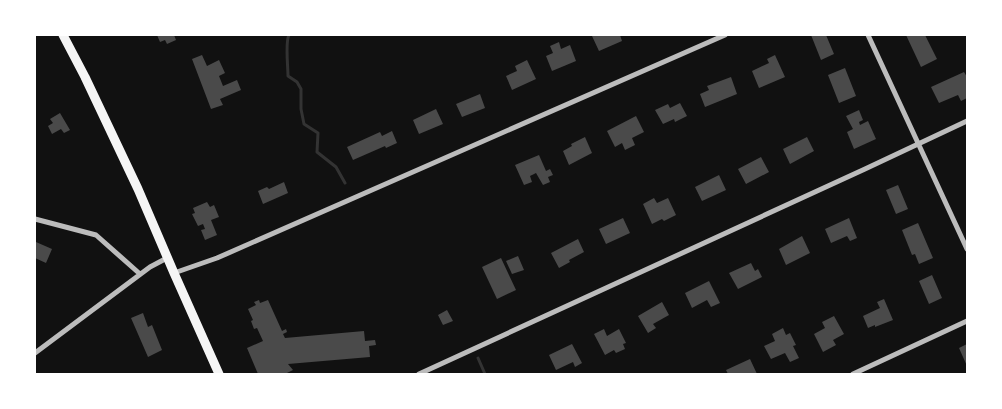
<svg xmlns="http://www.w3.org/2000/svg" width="1002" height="409" font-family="'IBM Plex Sans',sans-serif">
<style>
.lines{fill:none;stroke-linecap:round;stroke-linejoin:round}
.stream{stroke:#333;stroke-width:3}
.building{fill:#4a4a4a}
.minor{stroke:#bcbcbc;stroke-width:5}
.primary{stroke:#f5f5f5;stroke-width:9}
</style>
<rect width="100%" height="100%" fill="#111"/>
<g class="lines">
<path class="stream" d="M289,35C285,42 288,66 288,76L297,82L301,89V109L304,124L318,133L317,152L336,167L345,183
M478,358L485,374"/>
</g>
<path class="building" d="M157,35H174L176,40L167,44L165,40L160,42Z
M595,35H620L622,41L599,51L592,36Z
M811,35H826L834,54L821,60Z
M906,35L922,36L925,35L937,59L921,67Z
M559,42L561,49L570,45L576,61L552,71L546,56L553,53L550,46Z
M202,55L207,66L219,60L225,73L219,76L223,86L237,80L241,90L220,99L223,105L211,109L192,59Z
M775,55L785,77L759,88L752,71L769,63L767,59Z
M527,60L536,79L512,90L506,76L517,71L515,66Z
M845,68L856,96L839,103L828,75Z
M964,72L967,77V98L961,101L958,95L939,103L931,87Z
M731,77L737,94L705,107L700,94L709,90L707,86Z
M480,94L485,108L462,117L456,104Z
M680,103L687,116L675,122L674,119L663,124L655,110L668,104L670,108Z
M436,109L443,124L419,134L413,120Z
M859,110L863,120L859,122L860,125L868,121L876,139L854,149L847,132L853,129L846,116Z
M60,113L70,130L64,133L61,129L52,134L48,126L53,123L50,119Z
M636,116L644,132L632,138L635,145L625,150L622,143L615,147L607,131Z
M392,131L397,143L386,148L385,146L353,160L347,147L380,132L382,136Z
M585,137L592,153L569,165L563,151L572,146L571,144Z
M807,137L814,151L790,164L783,149Z
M539,155L546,171L550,169L553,175L548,177L550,182L543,185L536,173L530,176L532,182L524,185L515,165Z
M761,157L769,172L746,184L738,169Z
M719,175L726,190L702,201L695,187Z
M284,182L288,193L263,204L258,191L267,187L269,189Z
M898,185L908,209L896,214L886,190Z
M654,198L657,203L668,198L676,215L664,221L662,219L652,224L643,204Z
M207,202L210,207L214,205L219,217L211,220L217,235L205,240L201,230L205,229L203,224L198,226L192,214L195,213L193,208Z
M623,218L630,233L606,244L599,229Z
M849,218L857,238L850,241L847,236L831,243L825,229Z
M918,223L933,258L919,264L915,254L912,255L902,230Z
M802,236L810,253L786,265L779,249Z
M578,239L584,252L569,260L570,262L559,268L551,253Z
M36,242L52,249L46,263L35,258Z
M518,256L524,270L512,274L506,261Z
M501,258L516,290L497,299L482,267Z
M751,263L755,271L758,269L762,277L738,289L729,273Z
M932,275L942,298L929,304L919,281Z
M709,281L720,303L711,307L707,300L692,308L685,293Z
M884,299L893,320L875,327V325L868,328L863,316L880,308L877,302Z
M259,300L260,303L268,300L282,331L286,329L287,332L283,334L285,338L364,331L365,341L375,340L376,345L369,346L370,357L288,364L293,370L287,373L288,374H258L247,348L263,341L257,328L254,329L251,321L253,320L248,309L256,305L254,302Z
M662,302L669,315L653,324L656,328L648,333L638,316Z
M447,310L453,321L443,325L438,315Z
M143,313L148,327L152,325L162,350L148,357L131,318Z
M834,316L844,334L833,340L836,345L823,352L814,334L825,328L822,322Z
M783,328L786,335L790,333L796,345L793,346L799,358L790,362L785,353L771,359L764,346L775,341L772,334Z
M604,329L607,336L619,329L626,343L623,344L625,349L616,353L614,350L605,355L594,334Z
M572,344L582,363L575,367L573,362L556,370L549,355Z
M967,344V366L959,348Z
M750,359L757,374H728L726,370Z"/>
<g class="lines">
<path class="minor" d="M868,35L967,249
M35,219L96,235L140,274
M174,273L217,258L725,35
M35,353L150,267L167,258
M419,374L865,169L967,121
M853,374L967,321"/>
<path class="primary" d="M63,35L85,77L138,189L174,273L219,374"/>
</g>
<rect width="1002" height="409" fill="none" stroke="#ffffff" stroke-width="72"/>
</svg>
